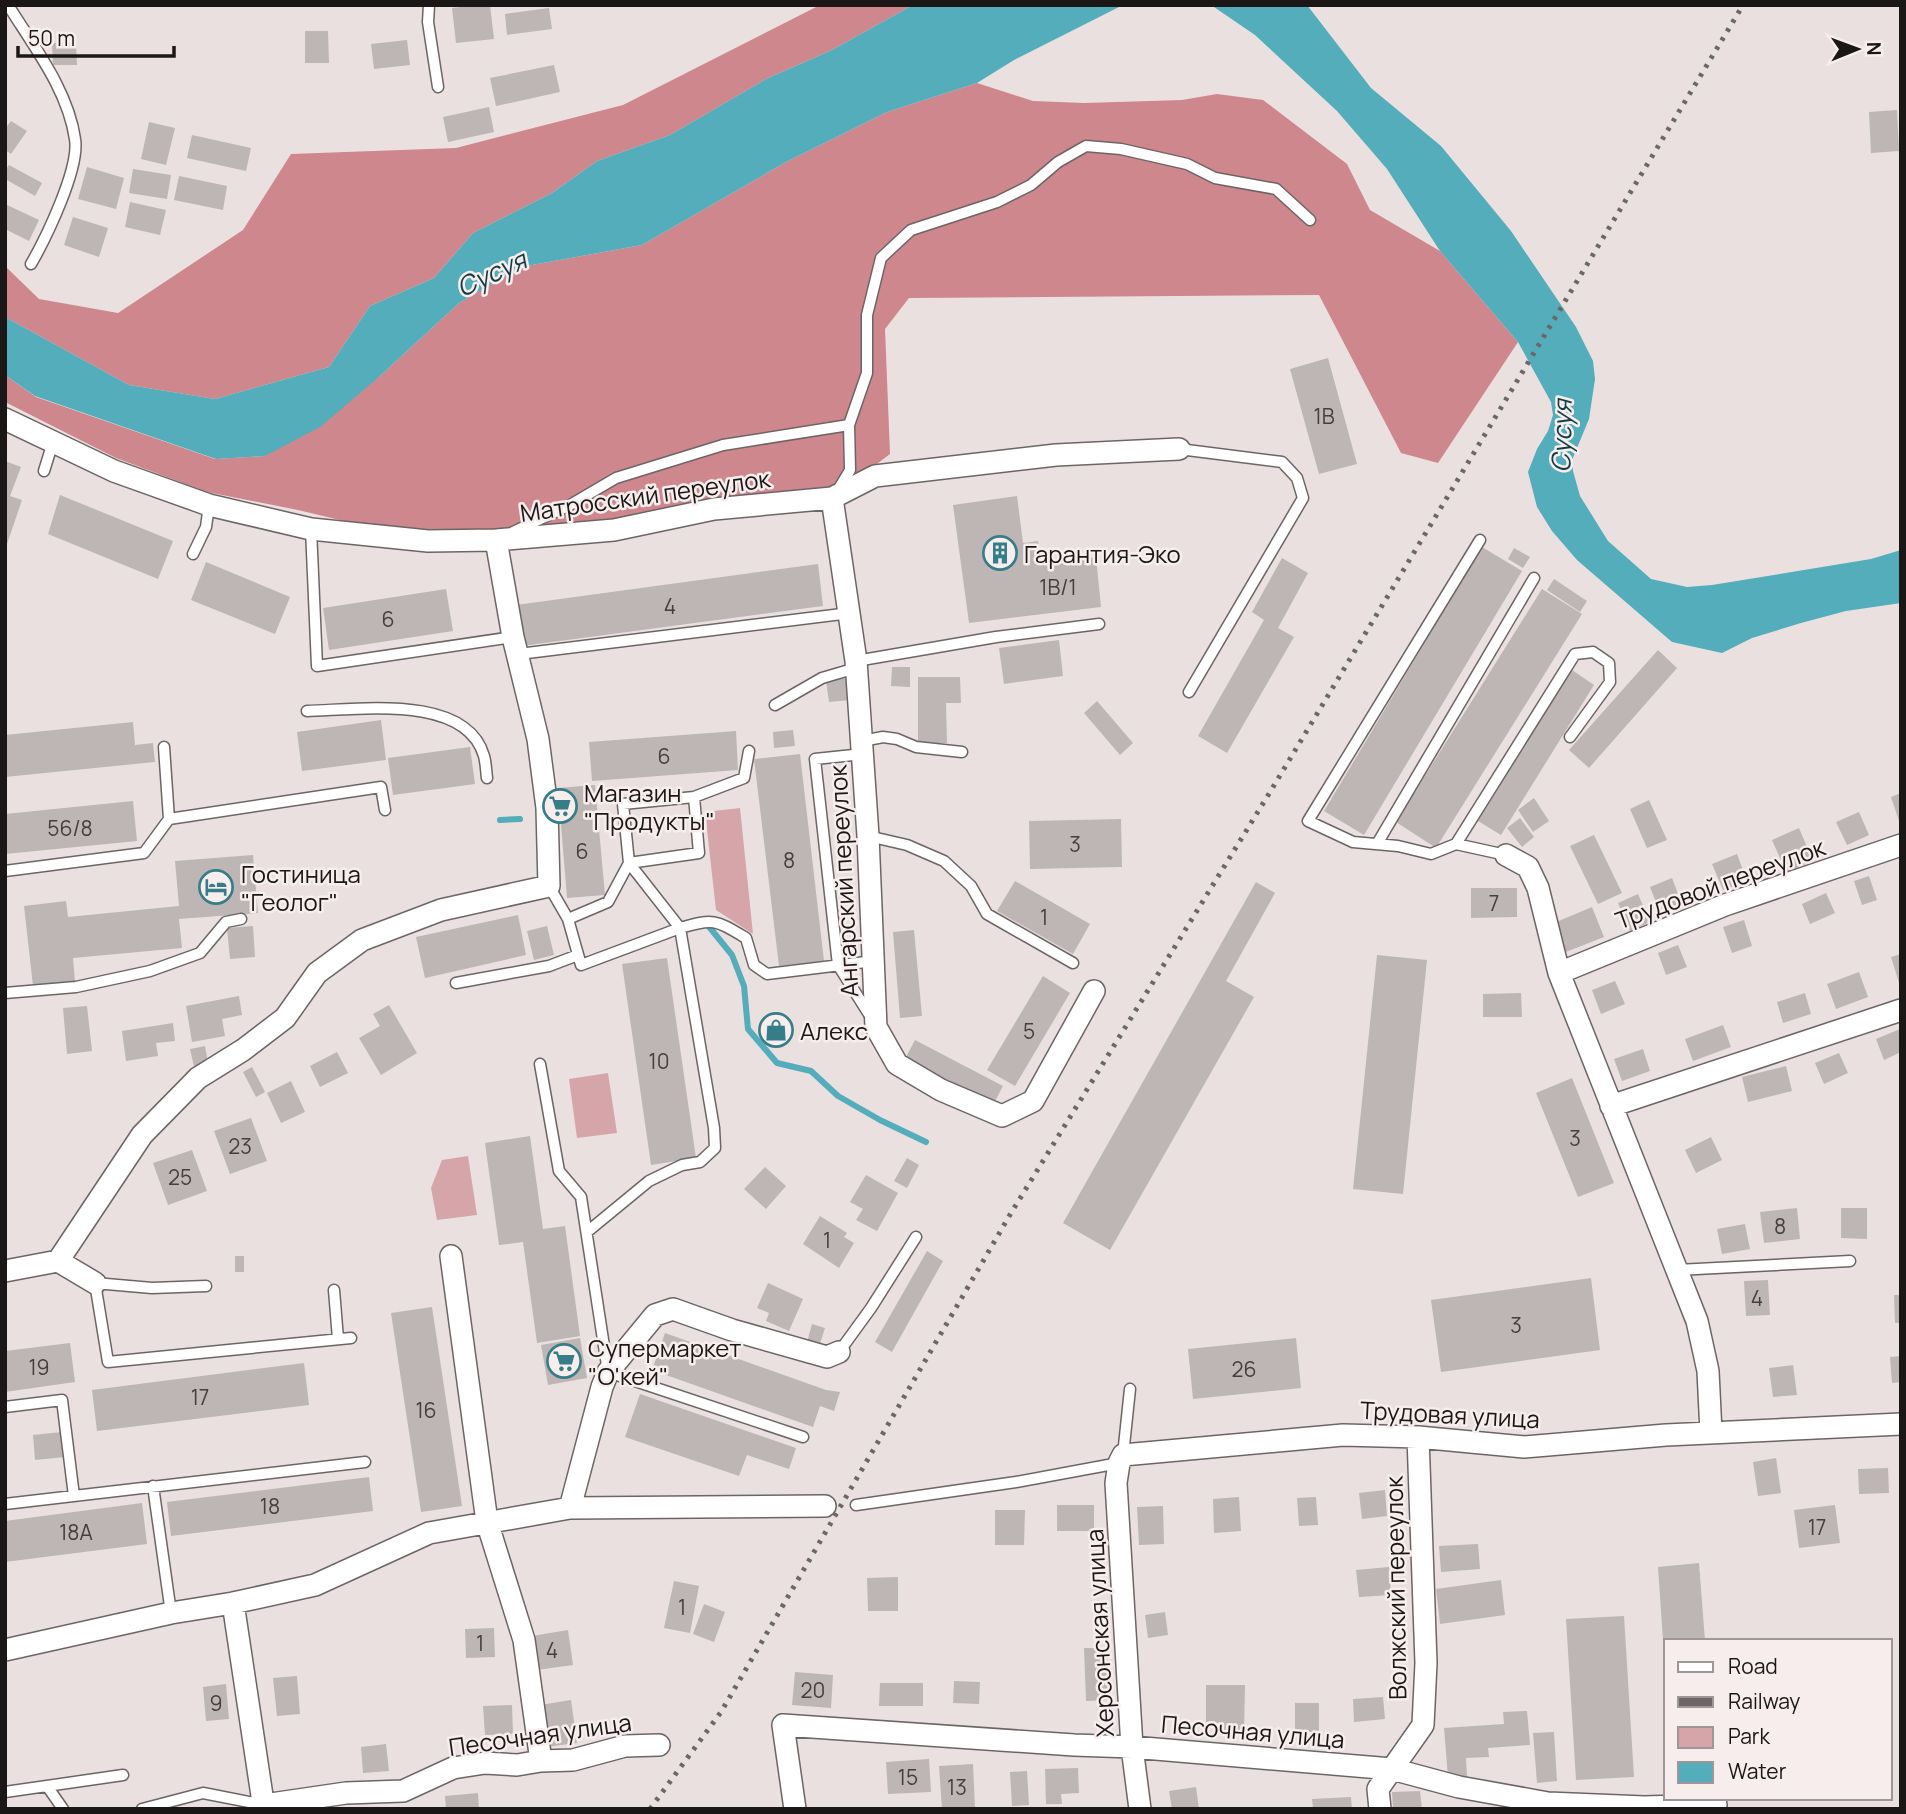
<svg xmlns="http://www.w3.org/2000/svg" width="1906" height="1814" font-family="Manrope,sans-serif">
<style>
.green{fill:#d6a5a9}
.forest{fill:#ce878d}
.water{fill:#53adba}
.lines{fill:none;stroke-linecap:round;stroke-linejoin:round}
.stream{stroke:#53adba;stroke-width:6}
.building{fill:#beb5b5}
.service-casing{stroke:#6d6565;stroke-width:13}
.minor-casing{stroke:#6d6565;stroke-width:24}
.service{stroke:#fff;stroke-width:10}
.minor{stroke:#fff;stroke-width:21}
.rail{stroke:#6c6666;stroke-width:5;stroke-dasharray:3.5 7;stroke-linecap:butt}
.labels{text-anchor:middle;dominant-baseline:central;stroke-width:5;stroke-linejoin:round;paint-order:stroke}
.number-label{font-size:21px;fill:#443e3e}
.street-label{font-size:24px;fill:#1b1717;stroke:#f7eded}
.poi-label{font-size:24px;fill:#1b1717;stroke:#f7eded;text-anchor:start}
.water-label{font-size:26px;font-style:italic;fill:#123d43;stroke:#f7eded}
</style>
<rect width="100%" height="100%" fill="#eae0e0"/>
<path class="green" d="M740,808L753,934L716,910L705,812Z
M608,1073L617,1133L577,1138L569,1079Z
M468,1156L477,1215L437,1220L431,1188L442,1160Z"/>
<path class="forest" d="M820,5H913L832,50L766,79L670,135L597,161L552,193L473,233L434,278L370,306L329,367L215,399L129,385L5,317V266L39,299L118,313L243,230L291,154L456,148L623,105Z
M977,83L1033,101L1084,103L1182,100L1217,94L1263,100L1347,164L1370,210L1440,251L1518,342L1438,463L1401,453L1319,295L909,298L885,329L890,454L832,498L428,541L298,510L207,492L116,458L5,402V375L36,397L215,459L265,456L380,376L459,303L521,267L642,245L786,162L887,112Z"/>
<path class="water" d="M913,5H1123L1014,60L977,83L887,112L786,162L642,245L521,267L459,303L380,376L320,427L265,456L216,459L35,396L5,375V317L129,385L215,399L329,367L370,306L434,278L473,233L552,193L597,161L670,135L766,79L832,50Z
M1211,5H1307L1371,88L1441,146L1511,231L1576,327L1593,361L1595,379L1589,419L1572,460L1573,471L1580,496L1608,541L1651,579L1687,587L1712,585L1871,559L1901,550V603L1846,611L1801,623L1752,638L1722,653L1672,642L1577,560L1552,531L1537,507L1528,472L1537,449L1548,431L1553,415L1551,402L1518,342L1440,251L1387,169L1337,111L1255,35Z"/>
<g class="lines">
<path class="stream" d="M500,820L520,819
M706,923L732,955L744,986L748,1029L777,1063L811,1071L838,1096L880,1120L926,1142"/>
</g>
<path class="building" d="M476,5H490L494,39L456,43L452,8Z
M549,8L552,29L507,35L505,14Z
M305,31H328L329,63H305Z
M407,40L410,65L374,69L371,44Z
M52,43H76L77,65H53Z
M554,65L560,92L496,106L490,78Z
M489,107L494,132L448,142L443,117Z
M1897,110L1899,151L1871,153L1869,112Z
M11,121L27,131L11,154L5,150V129Z
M149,122L175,128L166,165L141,159Z
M192,135L251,148L246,171L187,158Z
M9,165L42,183L35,196L5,179V171Z
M87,167L124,178L116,209L78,199Z
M133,169L171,175L167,199L129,193Z
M179,176L227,186L223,210L174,200Z
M130,202L166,210L160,235L125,227Z
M5,204L39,220L29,241L5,229Z
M73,217L108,228L99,257L64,245Z
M1328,358L1357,464L1319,474L1290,369Z
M5,461L21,467L10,496L22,500L6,547Z
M60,495L173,541L158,579L48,534Z
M1017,496L1023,543L1038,541L1041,563L1096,557L1101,607L969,623L953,505Z
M1482,547L1522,571L1364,835L1324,811Z
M1514,548L1530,557L1523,568L1508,559Z
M1282,558L1308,573L1278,628L1294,637L1227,753L1198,736L1264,620L1252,612Z
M206,562L290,597L275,634L191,600Z
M818,564L823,606L522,646L516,605Z
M1554,579L1587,601L1580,612L1547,590Z
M446,589L453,631L329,650L323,608Z
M1542,589L1582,614L1436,848L1396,822Z
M1059,640L1063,676L1004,684L999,648Z
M1658,650L1677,668L1589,768L1569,750Z
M892,667H910V687L891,686Z
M1572,670L1594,685L1501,835L1478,821Z
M918,677H960L961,703H946L947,743H918Z
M848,678L850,700L829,702L826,681Z
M1097,701L1133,743L1120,755L1084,713Z
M381,720L386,760L302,771L297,732Z
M133,722L135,745L153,743L155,762L5,777V735Z
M793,730L795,746L774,748L773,732Z
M736,731L738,770L592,781L589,742Z
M470,747L475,784L393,795L388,758Z
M800,754L824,961L779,966L754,759Z
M595,785L605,895L567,898L558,788Z
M1901,793V824H1900L1891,797Z
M1534,798L1549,821L1533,832L1518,810Z
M1649,800L1667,840L1647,848L1630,809Z
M133,801L137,841L5,854V814Z
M1859,812L1869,835L1847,845L1836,822Z
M1520,818L1534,837L1522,847L1507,828Z
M1121,819L1122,867L1030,869L1029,821Z
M1799,828L1813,861L1786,872L1772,840Z
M1594,835L1622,893L1598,904L1570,846Z
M1737,854L1747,881L1723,890L1712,864Z
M253,855L258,913L179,919L182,948L73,958L75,982L33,986L24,906L66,901L68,917L179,906L175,861Z
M1869,876L1877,900L1862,905L1854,881Z
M1672,878L1682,904L1660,913L1650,887Z
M1015,881L1090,924L1073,954L997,911Z
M1256,882L1275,893L1226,981L1254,997L1110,1250L1063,1223Z
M1471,888H1517V917L1471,918Z
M1826,893L1835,913L1810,924L1802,904Z
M1638,894L1650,922L1630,931L1618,903Z
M1592,907L1604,937L1566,952L1554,923Z
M518,915L526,955L425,978L416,937Z
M1744,920L1752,946L1732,953L1723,927Z
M253,926L255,957L230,959L227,928Z
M547,926L554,955L534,960L527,931Z
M914,930L922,1016L900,1018L893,932Z
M1678,945L1687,967L1666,975L1658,953Z
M1901,954V986H1900L1891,957Z
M1377,955L1427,960L1403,1194L1353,1189Z
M667,958L696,1158L651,1165L622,964Z
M1859,972L1868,997L1836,1009L1827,984Z
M1043,976L1070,993L1015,1086L987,1070Z
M1615,981L1625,1004L1601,1014L1592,990Z
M1521,993L1522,1017H1483V994Z
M1805,993L1811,1014L1783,1023L1777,1002Z
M239,996L242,1015L222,1019L225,1036L192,1042L186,1006Z
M389,1005L417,1053L381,1075L359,1038L380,1026L373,1014Z
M87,1006L92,1051L67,1054L63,1008Z
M173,1023L175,1041L156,1043L158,1056L126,1061L122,1031Z
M780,1024L784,1039L773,1042L769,1027Z
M1723,1025L1731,1047L1693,1061L1685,1039Z
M1900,1029L1901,1052L1884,1060L1876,1039Z
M915,1040L1003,1086L993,1105L905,1059Z
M205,1046L209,1068L195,1071L190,1049Z
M1643,1049L1650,1071L1622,1081L1614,1059Z
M337,1052L348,1073L320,1087L310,1066Z
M1839,1053L1848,1073L1824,1084L1815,1063Z
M1786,1066L1792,1091L1748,1102L1742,1077Z
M252,1067L265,1092L256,1097L243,1072Z
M1572,1078L1614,1183L1578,1197L1536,1093Z
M291,1081L305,1112L281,1123L267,1093Z
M251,1118L267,1161L230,1174L214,1131Z
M530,1136L543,1229L565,1226L580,1336L537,1343L523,1242L499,1245L485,1143Z
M1711,1137L1722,1160L1696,1173L1685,1150Z
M192,1150L207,1191L168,1205L153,1163Z
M907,1158L919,1165L907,1188L894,1181Z
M765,1167L786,1186L766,1209L744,1189Z
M866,1175L898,1193L877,1231L856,1220L863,1209L850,1202Z
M1797,1208L1800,1239L1764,1243L1760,1212Z
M1841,1208H1867V1239L1841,1238Z
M820,1216L847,1233L844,1237L854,1243L839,1268L803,1244Z
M1745,1224L1750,1249L1722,1254L1717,1229Z
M927,1251L943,1261L892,1352L875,1342Z
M235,1256H244V1272H235Z
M1591,1278L1600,1350L1441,1372L1431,1300Z
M1768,1280L1770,1315L1746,1316L1744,1281Z
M768,1283L803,1299L789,1331L766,1321L769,1313L757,1308Z
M1894,1295H1901V1323H1895Z
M432,1307L462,1506L421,1512L391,1313Z
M812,1324L825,1328L818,1350L806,1346Z
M665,1333L826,1390L840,1392L834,1411L820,1406L813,1427L652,1370Z
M580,1338L587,1378L548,1385L541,1345Z
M1296,1338L1301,1388L1193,1399L1188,1349Z
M70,1343L75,1382L5,1392V1351Z
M1901,1356V1382L1892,1383L1890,1357Z
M304,1363L309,1405L97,1431L92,1390Z
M1793,1365L1797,1395L1773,1397L1769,1368Z
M640,1394L796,1448L789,1469L747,1455L739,1476L625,1437Z
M62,1432L65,1457L35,1460L33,1435Z
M1776,1458L1781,1493L1758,1496L1753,1462Z
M1888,1468L1889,1493L1859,1494L1858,1469Z
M369,1477L373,1511L171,1536L167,1502Z
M1385,1490L1387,1516L1362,1519L1359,1493Z
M1239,1497L1241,1531L1214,1533L1213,1499Z
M1316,1497L1318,1525L1299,1526L1297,1498Z
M142,1503L147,1544L5,1562V1521Z
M1057,1505H1094V1531H1057Z
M1835,1505L1840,1543L1799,1548L1794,1510Z
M1163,1506L1164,1544L1139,1545L1137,1507Z
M995,1510H1025L1024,1545H995Z
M1478,1544L1480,1569L1441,1572L1439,1546Z
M1699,1563L1705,1641H1666V1655H1664L1658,1567Z
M1389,1567L1391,1595L1359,1597L1356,1570Z
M898,1577V1611H868L867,1578Z
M1501,1580L1505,1615L1440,1624L1436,1589Z
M674,1581L699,1586L690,1633L664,1628Z
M704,1604L725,1612L714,1642L693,1634Z
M1165,1612L1168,1635L1148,1638L1145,1615Z
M1624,1616L1634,1777L1576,1780L1566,1619Z
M494,1628L495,1657L466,1658L465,1629Z
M568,1630L573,1665L537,1670L532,1636Z
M1084,1648H1107L1108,1700L1086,1701Z
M795,1672L833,1675L831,1708L792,1705Z
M297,1676L300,1714L277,1716L273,1678Z
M954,1681L980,1682L979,1704L953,1703Z
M880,1683H923V1706H879Z
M226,1684L229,1719L206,1721L203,1687Z
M1206,1685H1245L1244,1733L1216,1732V1722H1206Z
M1383,1697L1385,1719L1354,1722L1353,1699Z
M571,1700L577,1743L546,1747L540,1705Z
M1295,1703H1319V1732H1295Z
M512,1705L513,1734L485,1735L483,1706Z
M1527,1711L1530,1745L1488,1748L1489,1757L1466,1758L1467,1776L1448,1777L1444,1728L1504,1724L1503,1712Z
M1554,1732L1557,1781L1537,1783L1533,1733Z
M386,1744L389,1771L363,1773L361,1747Z
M929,1759L931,1792L888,1794L886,1762Z
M973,1764L975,1808L942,1809L939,1766Z
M1078,1768L1079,1793L1061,1794L1062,1804H1046L1045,1769Z
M1027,1771L1029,1805L1012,1806L1010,1772Z
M1196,1787L1199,1809H1172L1169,1791Z
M1420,1791L1422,1809H1393L1392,1792Z
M478,1793L479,1809H446L445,1796Z
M1351,1797L1352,1809H1313L1312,1799Z"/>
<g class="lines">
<g class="service-casing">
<path id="service" d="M8,5C34,47 68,90 75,139C80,168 46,238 31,264
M429,5L428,22L438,87
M849,425L867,373V315L881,258L911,230L997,202L1031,185L1058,162L1086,146L1121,149L1187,164L1215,178L1276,189L1310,220
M1179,449L1282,462L1297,478L1303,498L1189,692
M44,471L53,442
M311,529L317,666L513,637
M513,532L570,505L616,478L723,445L849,425L850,470L838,490
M1480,540L1308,821L1353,842L1398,846L1431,854L1456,844L1506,855
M193,554L206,527L209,505
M519,654L850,613
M856,661L996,637L1099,624
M775,705L822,678L856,668
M307,711C356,710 466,693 484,756C486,763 486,771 487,778
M862,741L883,737L897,739L916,747L962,752
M164,747L169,819
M749,751L744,778L694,797L623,804L629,863L680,928C714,918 716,920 746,938L754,965L767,974L874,961
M863,754L815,759L838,965L872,1019
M868,836L907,845L944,861L971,886L987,914L1073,963
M1377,844L1534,578
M1456,844L1575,654L1593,652L1609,663L1610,682L1570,737
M5,871L144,853L169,819L381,787L385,810
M549,886L568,919L581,965L680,928L714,1128L715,1148L700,1162L682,1165L649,1181L587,1232
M568,919L608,902L629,863L699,853L694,797
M456,983L549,966L578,955
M5,993L76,987L150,971L200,953L226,922L241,919
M540,1064L559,1171L581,1197L608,1372L803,1437
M1677,1270L1850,1261
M206,1286L152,1288L95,1283L108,1362L351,1338
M334,1290L338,1339
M839,1352L871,1308L916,1237
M5,1407L62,1400L74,1496
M1123,1455L1130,1389
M153,1486L171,1613
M5,1504L365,1462
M856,1505L1016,1482L1119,1463
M47,1786L63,1809
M5,1792L123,1775
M142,1809L203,1793L264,1805"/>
</g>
<g class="minor-casing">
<path id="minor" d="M5,419L114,471L209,505L311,529L428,541L496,540L614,530L714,509L832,498L875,476L1056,455L1179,449
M832,498L856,661L868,836L876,1027L897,1064L941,1090L1002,1116L1033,1101L1094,991
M1506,855L1528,867L1538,888L1559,973L1697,1321L1708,1371L1711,1433
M1559,973L1725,905L1901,845
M1611,1106L1901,1010
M451,1256L487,1522L524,1640L541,1761
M58,1261L142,1135L198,1078L243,1050L285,1018L317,973L362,940L441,910L549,886L547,808L538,739L513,637L496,540
M58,1261L95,1283
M5,1271L58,1261
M570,1508L602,1387L608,1372L655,1315L673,1309L732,1330L827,1357L839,1352
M233,1603L264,1809
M5,1650L171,1613L233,1603L315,1585L429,1533L570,1508L825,1506
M264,1805L346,1793L403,1791L453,1768L485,1763L517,1765L541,1761L573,1760L625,1746L659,1745
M795,1809L783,1725L1074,1745L1132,1747L1392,1769L1459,1787L1548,1803L1644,1807L1716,1805
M1140,1809L1132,1747L1116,1483L1119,1463L1123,1455L1343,1435L1418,1437L1524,1447L1666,1435L1901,1424
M1380,1809L1378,1789L1423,1725L1426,1663L1418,1437"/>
</g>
<use href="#service" class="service"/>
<use href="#minor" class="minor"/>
<path class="rail" d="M650,1809L721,1712L1011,1213L1267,797L1743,5"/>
</g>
<defs>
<g id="building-ring" transform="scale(1.75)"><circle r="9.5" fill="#f7eded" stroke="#367d87" stroke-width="1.5"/><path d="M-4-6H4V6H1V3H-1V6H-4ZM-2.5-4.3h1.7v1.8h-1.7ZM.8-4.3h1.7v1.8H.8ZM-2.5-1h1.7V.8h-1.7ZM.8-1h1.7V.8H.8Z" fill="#367d87"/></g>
<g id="supermarket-ring" transform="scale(1.75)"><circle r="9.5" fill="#f7eded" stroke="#367d87" stroke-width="1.5"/><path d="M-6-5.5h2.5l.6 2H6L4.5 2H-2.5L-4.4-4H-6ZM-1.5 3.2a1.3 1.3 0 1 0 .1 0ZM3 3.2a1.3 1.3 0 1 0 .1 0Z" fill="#367d87"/></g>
<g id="hotel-ring" transform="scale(1.75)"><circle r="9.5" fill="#f7eded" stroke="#367d87" stroke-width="1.5"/><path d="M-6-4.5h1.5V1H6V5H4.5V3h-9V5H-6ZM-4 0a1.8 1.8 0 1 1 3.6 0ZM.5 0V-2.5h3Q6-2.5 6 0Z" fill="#367d87"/></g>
<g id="shop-ring" transform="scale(1.75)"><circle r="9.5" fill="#f7eded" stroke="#367d87" stroke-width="1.5"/><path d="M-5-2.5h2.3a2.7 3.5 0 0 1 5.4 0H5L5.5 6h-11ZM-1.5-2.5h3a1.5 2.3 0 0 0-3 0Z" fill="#367d87"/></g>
</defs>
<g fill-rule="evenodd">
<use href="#building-ring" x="1000" y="553"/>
<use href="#supermarket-ring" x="560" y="806"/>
<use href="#hotel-ring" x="216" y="887"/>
<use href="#shop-ring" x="776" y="1030"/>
<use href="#supermarket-ring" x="564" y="1361"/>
</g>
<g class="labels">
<g class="number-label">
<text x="1324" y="416">1В</text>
<text x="1058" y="587">1В/1</text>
<text x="670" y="606">4</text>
<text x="388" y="619">6</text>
<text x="664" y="756">6</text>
<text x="70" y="828">56/8</text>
<text x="1075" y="844">3</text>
<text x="582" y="851">6</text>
<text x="789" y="860">8</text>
<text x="1494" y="903">7</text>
<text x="1044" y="917">1</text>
<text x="1029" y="1031">5</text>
<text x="659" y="1061">10</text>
<text x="1575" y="1138">3</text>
<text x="240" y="1146">23</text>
<text x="180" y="1177">25</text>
<text x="1780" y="1226">8</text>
<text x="827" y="1240">1</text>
<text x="1757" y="1298">4</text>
<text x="1516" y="1325">3</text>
<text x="39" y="1367">19</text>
<text x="1244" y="1369">26</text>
<text x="200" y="1397">17</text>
<text x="426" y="1410">16</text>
<text x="270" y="1506">18</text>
<text x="1817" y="1527">17</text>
<text x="76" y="1532">18А</text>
<text x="682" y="1607">1</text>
<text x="480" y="1643">1</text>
<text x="552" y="1650">4</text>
<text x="813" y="1690">20</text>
<text x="216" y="1703">9</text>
<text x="908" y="1777">15</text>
<text x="957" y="1787">13</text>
</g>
<g class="street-label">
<text transform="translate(645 495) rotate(-8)">Матросский переулок</text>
<text transform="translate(843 881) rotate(-93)">Ангарский переулок</text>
<text transform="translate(1720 883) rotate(-20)">Трудовой переулок</text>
<text transform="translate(1450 1414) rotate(3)">Трудовая улица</text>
<text transform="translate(1395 1588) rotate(-91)">Волжский переулок</text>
<text transform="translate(1099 1633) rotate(-93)">Херсонская улица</text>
<text transform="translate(1253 1731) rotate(5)">Песочная улица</text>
<text transform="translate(540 1734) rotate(-8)">Песочная улица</text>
</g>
<g class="poi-label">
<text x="1024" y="553">Гарантия-Эко</text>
<text x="584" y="792">Магазин<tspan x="584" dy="28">"Продукты"</tspan></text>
<text x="241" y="873">Гостиница<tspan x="241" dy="28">"Геолог"</tspan></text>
<text x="800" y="1030">Алекс</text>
<text x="588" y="1347">Супермаркет<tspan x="588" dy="28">"О'кей"</tspan></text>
</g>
<g class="water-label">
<text transform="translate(491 273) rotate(-25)">Сусуя</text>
<text transform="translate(1561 436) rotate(-89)">Сусуя</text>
</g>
</g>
<rect width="1906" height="1814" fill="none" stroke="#1b1717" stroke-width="14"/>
<rect x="1664" y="1639" width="228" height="161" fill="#f7eded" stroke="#9f9797" stroke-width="2"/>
<rect x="1678" y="1662" width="35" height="10" fill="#ffffff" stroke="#9f9797" stroke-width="2"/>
<text x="1728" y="1674" font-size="21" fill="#1b1717">Road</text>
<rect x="1678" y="1697" width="35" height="10" fill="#6c6666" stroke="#9f9797" stroke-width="2"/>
<text x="1728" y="1709" font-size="21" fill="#1b1717">Railway</text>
<rect x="1678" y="1727" width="35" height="21" fill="#d6a5a9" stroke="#9f9797" stroke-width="2"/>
<text x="1728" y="1744" font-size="21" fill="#1b1717">Park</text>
<rect x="1678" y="1762" width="35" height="21" fill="#53adba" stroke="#9f9797" stroke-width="2"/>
<text x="1728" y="1779" font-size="21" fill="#1b1717">Water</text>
<g transform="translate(1857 49) rotate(89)" stroke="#f7eded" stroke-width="5" paint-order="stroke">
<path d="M0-5L12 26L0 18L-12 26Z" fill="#1b1717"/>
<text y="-10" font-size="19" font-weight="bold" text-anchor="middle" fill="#1b1717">N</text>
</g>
<path d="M18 46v10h156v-10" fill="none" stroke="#1b1717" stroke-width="3.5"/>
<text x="28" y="46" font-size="21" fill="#1b1717" stroke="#f7eded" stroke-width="5" paint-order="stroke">50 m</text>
</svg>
